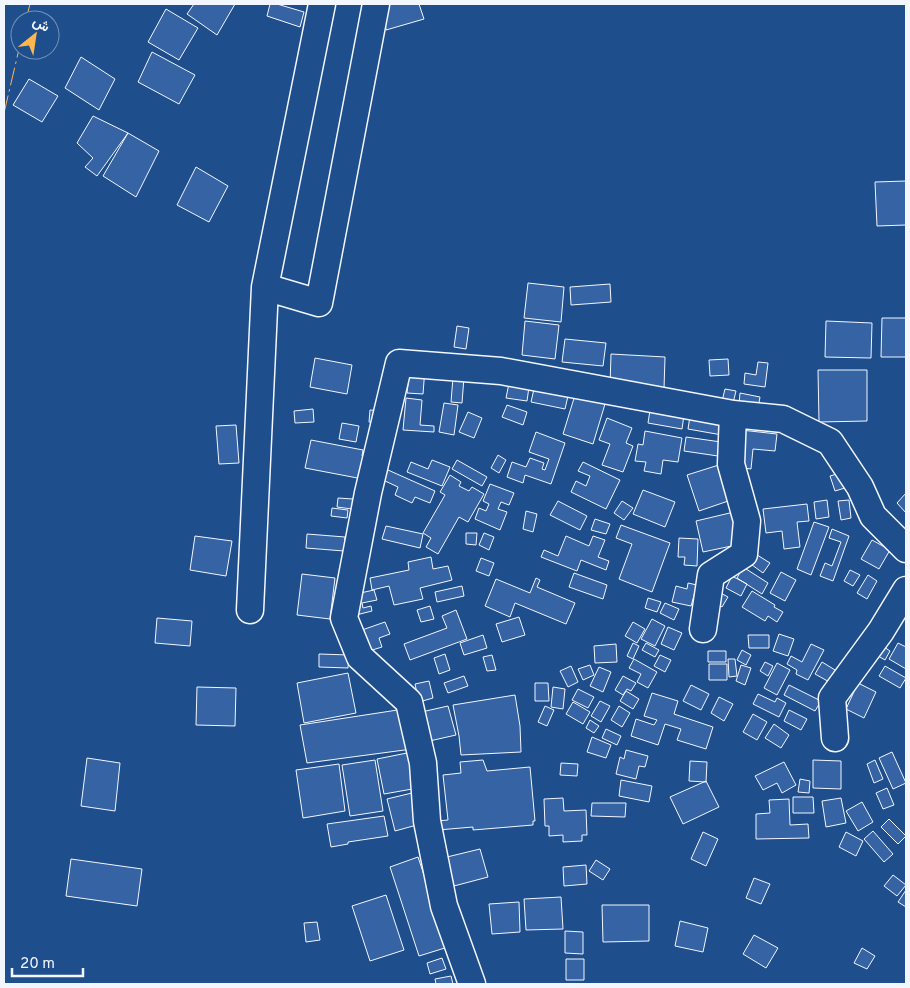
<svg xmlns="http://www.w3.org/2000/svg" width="910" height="988" font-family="Overpass,Vazirmatn,sans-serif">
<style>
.building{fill:#3563a3;stroke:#f2f6ff}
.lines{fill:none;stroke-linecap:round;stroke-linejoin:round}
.minor-casing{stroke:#f2f6ff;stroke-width:29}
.minor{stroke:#1f4e8c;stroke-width:26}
.power{stroke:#ffb74d;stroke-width:1;stroke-dasharray:18 4 2.5 4;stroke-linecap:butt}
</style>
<rect width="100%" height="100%" fill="#1f4e8c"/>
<path class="building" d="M194,4H235L217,35L187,14Z
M270,4H277L304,12L300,27L267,16Z
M383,4H419L424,19L386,30Z
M166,9L198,28L179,60L148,42Z
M152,52L195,75L179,104L138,82Z
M81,57L115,79L99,110L65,88Z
M29,79L58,96L42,122L13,105Z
M93,116L128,133L97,176L85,167L93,158L77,143Z
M128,133L159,151L136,197L103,176Z
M196,167L228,186L209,222L177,205Z
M906,181V225L877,226L875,182Z
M528,283L564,287L561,322L524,318Z
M610,284L611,302L571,305L570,287Z
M882,318H906V357H881Z
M525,321L559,325L555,359L522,355Z
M826,321L872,323L871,358L825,357Z
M457,326L469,328L466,349L454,347Z
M565,339L606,343L603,366L562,362Z
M611,354L665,357L664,389L610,386Z
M315,358L352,365L347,394L310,387Z
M728,359L729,375L710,376L709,360Z
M758,362L768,363L765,387L744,384L745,373L756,375Z
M410,367L425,368L423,394L407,393Z
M818,370H867V421L819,422Z
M453,377H464L462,403L451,402Z
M509,383L529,387L527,401L506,398Z
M534,389L568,396L565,409L531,402Z
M725,389L736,391L733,403L722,401Z
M740,393L760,397L758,408L739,405Z
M575,395L605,404L593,444L563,434Z
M406,398L422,400L420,425L434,426V432L403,430Z
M444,403L458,405L454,435L439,432Z
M507,405L527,412L523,425L502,417Z
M313,409L314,422L295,423L294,411Z
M370,410L384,411L382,424L369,422Z
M650,410L684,415L682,429L648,423Z
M468,412L482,418L474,438L459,432Z
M690,416L724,421L722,435L688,429Z
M607,418L632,428L626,443L633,446L623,472L602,465L610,444L599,440Z
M342,423L359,426L356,442L339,439Z
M236,425L239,463L219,464L216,426Z
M741,430L777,434L775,451L753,449L751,469L736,467Z
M645,431L682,438L678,462L663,460L661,474L644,471L646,462L635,461L638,444L643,445Z
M536,432L565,443L551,484L525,475L523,483L507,477L512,462L526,467L530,458L544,463L542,469L545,470L549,459L529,452Z
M686,437L721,442L718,456L684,451Z
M311,440L363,450L362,456L372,458L368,480L305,468Z
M498,455L506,460L499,473L491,468Z
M432,460L450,467L442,486L407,472L411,462L428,469Z
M457,460L487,477L482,486L452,469Z
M583,462L620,480L606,509L571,492L576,481L586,486L590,476L578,471Z
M722,464L734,499L699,511L687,475Z
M388,470L435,491L430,503L415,497L412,503L395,495L398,487L383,480Z
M840,473L845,488L835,491L830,476Z
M450,475L461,482L459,486L469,491L472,487L484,494L468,522L459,517L438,554L426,547L431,538L423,533L445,495L440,492Z
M490,484L514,493L509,505L501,502L498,509L507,512L500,530L475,519L479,508L486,511L489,504L483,501Z
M643,490L675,502L665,527L633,514Z
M906,493V513L897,503Z
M338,498L353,499L352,509L337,507Z
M827,500L829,517L816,519L814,502Z
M849,500L851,518L841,520L838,501Z
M558,501L587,516L580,530L550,515Z
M622,501L633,508L624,520L614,513Z
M807,504L809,521L797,522L800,547L784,549L782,531L766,533L763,509Z
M332,508L348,510L347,518L331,516Z
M526,511L537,514L533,532L523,529Z
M734,512L741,544L703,552L696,521Z
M595,519L610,524L606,534L591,530Z
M814,522L829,527L811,575L797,569Z
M621,525L670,543L652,592L619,579L632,544L616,538Z
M386,526L423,534L420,548L382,539Z
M832,529L849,536L833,581L820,576L825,563L832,566L841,542L829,538Z
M466,533H477L476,545L466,544Z
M484,533L494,537L489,550L479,545Z
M307,534L345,537L344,551L306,548Z
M195,536L232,541L226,576L190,570Z
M566,536L589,546L593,536L605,540L598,557L609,561L606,570L581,560L577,571L541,557L544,550L558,556Z
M679,538L698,539L697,566L684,565L685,557H678Z
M872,540L890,550L879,569L861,559Z
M754,553L770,563L763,573L748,562Z
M431,557L433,569L448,566L452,580L420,588L423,599L394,605L389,586L372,590L370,578L409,570L408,562Z
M481,558L494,563L489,576L476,571Z
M743,567L768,583L762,594L737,578Z
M850,570L860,575L853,586L844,581Z
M781,572L796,580L785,601L770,593Z
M574,573L607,585L603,599L569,587Z
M302,574L335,578L330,619L297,615Z
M868,575L877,581L867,599L857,593Z
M732,576L747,584L741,596L726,588Z
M536,578L540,580L537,587L575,603L566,624L515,603L510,617L485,606L496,579L530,593Z
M688,583L697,585L691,606L672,602L676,586L687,589Z
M462,586L464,596L437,602L435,592Z
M374,590L377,600L362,603L363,608L371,606L372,611L356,615L351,595Z
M717,591L728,597L722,607L712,600Z
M752,591L775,605L774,607L783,612L777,622L768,616L765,621L742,607Z
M648,598L661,602L657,612L645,608Z
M665,603L679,609L674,620L660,613Z
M430,606L434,619L421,622L417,610Z
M456,610L467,639L410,660L404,644L447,628L442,616Z
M519,617L525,635L502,642L496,624Z
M157,618L192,621L190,646L155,643Z
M652,619L665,626L655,646L641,639Z
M385,622L390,634L379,638L382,647L369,651L362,630Z
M633,622L645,629L637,643L625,636Z
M668,627L682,633L674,650L661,644Z
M779,634L794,639L788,656L773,651Z
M483,635L487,648L464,655L460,643Z
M748,635H769V648H749Z
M633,643L639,646L633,659L627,656Z
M646,643L659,650L655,657L642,650Z
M898,643L906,647V669L889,659Z
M616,644L617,662L595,663L594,646Z
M811,644L824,650L808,680L796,674L797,670L787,664L791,656L802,662Z
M884,647L890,651L885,660L878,656Z
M742,650L751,655L746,665L737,660Z
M708,651H726V662H708Z
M319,654L349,655L348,668L319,667Z
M445,654L450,670L439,674L434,658Z
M492,655L496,670L487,671L483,657Z
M660,655L671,660L665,672L654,666Z
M634,659L657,672L648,688L637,682L641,674L629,668Z
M728,659H735L737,676L729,677Z
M765,662L773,666L768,676L760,671Z
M822,662L840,673L833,684L815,674Z
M777,663L790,670L777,695L764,688Z
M709,664H727V680H709Z
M590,665L594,675L583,680L578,669Z
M741,665L751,668L745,685L736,681Z
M571,666L578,682L568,687L560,671Z
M885,666L906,678L900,688L879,676Z
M599,667L611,672L603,692L590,686Z
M348,673L356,713L304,723L297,683Z
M464,676L468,686L448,693L444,683Z
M623,676L636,683L631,691L627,689L623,695L615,690Z
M429,681L433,698L419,702L415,684Z
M535,683H548L549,701H535Z
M858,683L876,692L864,718L846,709Z
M691,685L709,694L701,710L683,701Z
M789,685L821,701L815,711L784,695Z
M197,687L236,688L235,726L196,725Z
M553,687L565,689L563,709L551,707Z
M578,689L594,697L588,708L572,700Z
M626,691L639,699L633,709L620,701Z
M652,693L678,701L674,714L713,727L706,749L677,740L681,729L665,724L658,745L631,736L636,719L654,725L657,720L644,716Z
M758,694L775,702L777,698L786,703L779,717L753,704Z
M515,695L520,726L521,752L461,755L459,736L453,705Z
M719,697L733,704L724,721L711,713Z
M600,701L610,706L601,722L591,716Z
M573,702L590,712L583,724L566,714Z
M448,706L456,735L425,742L417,713Z
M545,706L554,710L547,726L538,722Z
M619,706L630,713L622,727L611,720Z
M404,709L412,749L307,763L300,725Z
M789,710L807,719L801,730L784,721Z
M753,714L767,722L757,740L743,732Z
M590,720L599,726L594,733L586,728Z
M774,724L789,735L781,748L765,738Z
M606,729L621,736L617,745L602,738Z
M592,737L611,745L606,758L587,752Z
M626,750L648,756L645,767L639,766L636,779L616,774L620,757L624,759Z
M412,752L418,788L384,794L377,759Z
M892,752L906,783L893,789L879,758Z
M87,758L120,763L115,811L81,806Z
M375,760L383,811L350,816L342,765Z
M483,760L487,771L530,767L535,821H533V825L473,830V827L438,830L437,821L448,820L443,775L461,773L460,762Z
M813,760L841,761V789L813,788Z
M875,760L883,779L874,783L867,764Z
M690,761L707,762L706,782L689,781Z
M784,762L796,785L782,793L777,783L763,790L755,776Z
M561,763L578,764L577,776L560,775Z
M339,764L345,811L303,818L296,770Z
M800,779L810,781L809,793L798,792Z
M621,780L652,786L649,802L619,796Z
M706,781L719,807L683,824L670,797Z
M887,788L894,805L883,809L876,793Z
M416,792L424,823L395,831L387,799Z
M793,797H813L814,813H793Z
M563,798L564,811L586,810L587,835H582V841L563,842V835L549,836V826H545L544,799Z
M841,798L846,823L826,827L822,801Z
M789,799L790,825L808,824L809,838L756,839V814L770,813L769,800Z
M862,802L873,822L858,831L846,811Z
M592,803H626L625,817L591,816Z
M384,816L388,836L348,842V844L331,847L327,824Z
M889,819L906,836L898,844L881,827Z
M873,831L893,854L884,862L864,839Z
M703,832L718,839L706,866L691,859Z
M846,832L863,841L856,856L839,847Z
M480,849L488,877L454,886L447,857Z
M418,857L448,947L419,956L390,867Z
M71,859L142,869L137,906L66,896Z
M596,860L610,869L603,880L589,871Z
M586,865L587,884L564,886L563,867Z
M893,875L906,885L897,896L884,886Z
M754,878L770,884L761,904L746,898Z
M906,890V907L898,902Z
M386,895L404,950L370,961L352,906Z
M561,897L563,929L526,930L524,899Z
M519,902L520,932L492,934L489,904Z
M602,905H649V941L603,942Z
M680,921L708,928L703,952L675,946Z
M317,922L320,940L306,942L304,923Z
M565,931L583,932V954L565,953Z
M754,935L778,948L766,968L743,954Z
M862,948L875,956L867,969L854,963Z
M442,958L446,969L430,974L427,963Z
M566,959H584V980H566Z
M451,976L453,984H436L435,979Z"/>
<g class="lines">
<g class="minor-casing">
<path id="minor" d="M265,287L319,303L376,4
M250,610L265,287L322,4
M703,629L711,575L744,554L747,521L731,464L733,414
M835,738L832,698L881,631L906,590
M472,984L444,906L427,821L423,763L409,702L360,657L344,618L368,493L399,363L501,371L733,414L783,419L830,442L860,487L873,516L906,549"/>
</g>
<use href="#minor" class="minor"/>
<path class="power" d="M26,20L30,4
M4,113L20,45"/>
</g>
<rect width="910" height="988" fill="none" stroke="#f2f6ff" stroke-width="10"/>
<g transform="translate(35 35) rotate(30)"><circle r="24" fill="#1f4e8c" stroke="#7391ba"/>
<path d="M0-4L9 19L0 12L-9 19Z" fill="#ffb74d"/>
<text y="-8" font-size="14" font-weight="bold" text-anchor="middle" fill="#f2f6ff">ش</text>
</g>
<path d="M12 968v8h71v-8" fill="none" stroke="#f2f6ff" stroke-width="2.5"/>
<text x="20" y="968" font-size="15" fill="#f2f6ff" stroke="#1f4e8c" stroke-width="4" paint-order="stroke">20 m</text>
</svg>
